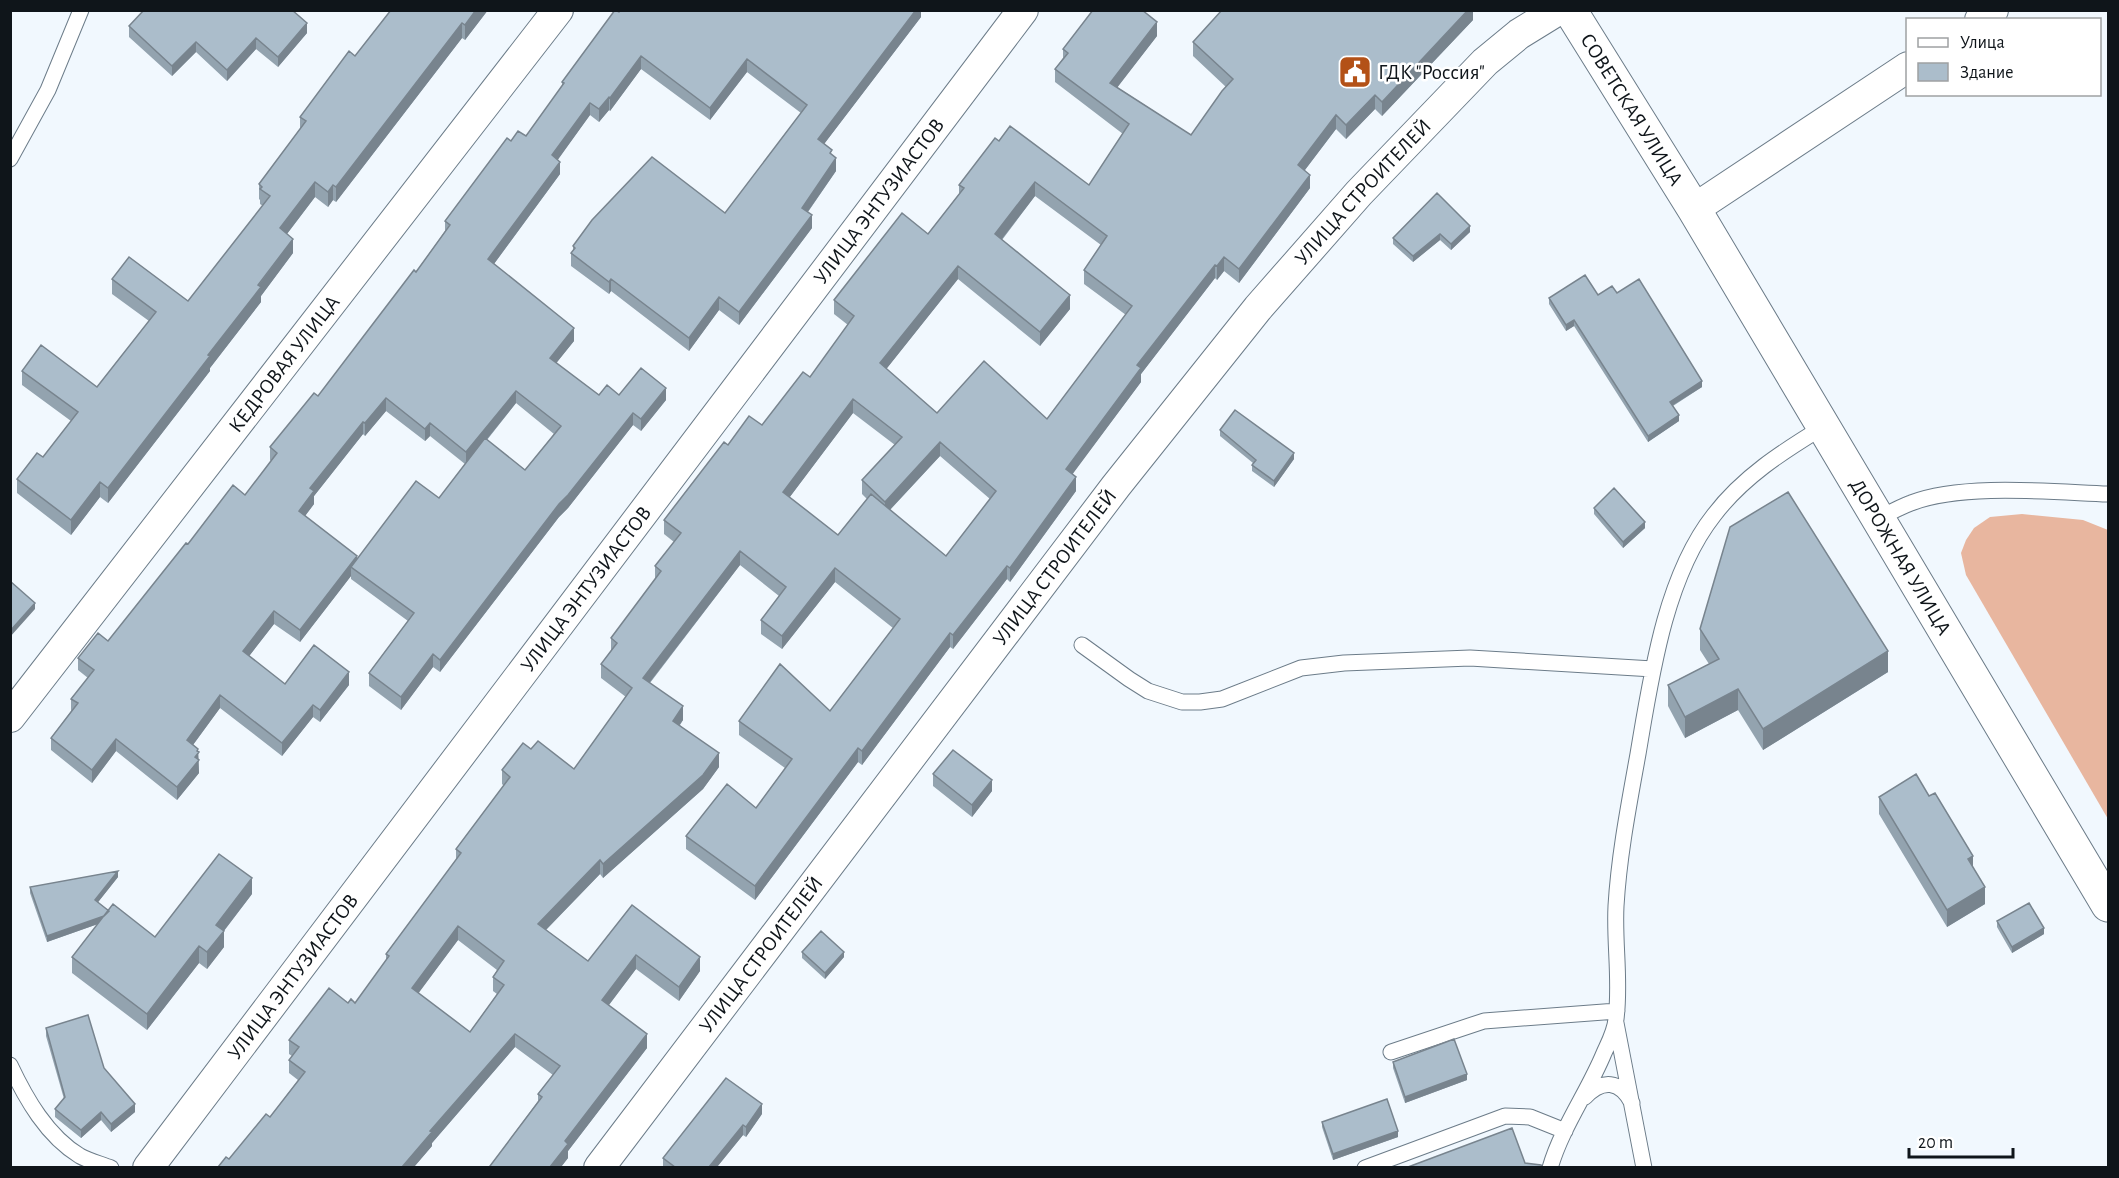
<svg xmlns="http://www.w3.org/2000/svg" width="2119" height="1178" font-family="'Alegreya Sans',sans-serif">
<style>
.forest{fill:#e8b69f}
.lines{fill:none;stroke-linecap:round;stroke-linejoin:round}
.lane-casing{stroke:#6c7c89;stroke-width:17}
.street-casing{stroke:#6c7c89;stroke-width:32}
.secondary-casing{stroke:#6c7c89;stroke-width:35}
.lane{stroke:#fff;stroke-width:15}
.street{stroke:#fff;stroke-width:30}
.secondary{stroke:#fff;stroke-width:33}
.wall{fill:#93a3af;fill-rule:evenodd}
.shaded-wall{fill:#78848e}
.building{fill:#abbdcb;stroke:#78848e;stroke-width:1.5;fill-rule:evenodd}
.labels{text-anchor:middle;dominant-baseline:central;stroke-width:5;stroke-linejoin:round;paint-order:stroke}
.poi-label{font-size:21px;fill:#0f151a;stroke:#fff;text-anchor:start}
.street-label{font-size:21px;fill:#0f151a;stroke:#fff}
</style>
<rect width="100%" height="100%" fill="#f1f8fe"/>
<path class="forest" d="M2022,514L2083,520L2108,530V819L1966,575L1961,553L1966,540L1974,528L1990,517Z"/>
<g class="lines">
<g class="lane-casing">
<path id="lane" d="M10,159L48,90L81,10
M1878,519C1889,513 1900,507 1911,503C1962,483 2053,492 2108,494
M1082,645L1129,679L1148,691L1182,702H1200L1222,699L1301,668L1344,663L1470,658L1653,669
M1616,1023L1644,1168
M1391,1052L1484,1021L1617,1011
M10,1065C26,1099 47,1136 80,1156C89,1161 101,1164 111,1168
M1585,1097C1602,1079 1620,1080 1632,1103
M1365,1168L1505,1116L1530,1117L1565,1131
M1550,1168C1562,1127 1588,1092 1604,1053C1609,1042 1615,1031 1616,1019C1621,982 1614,943 1616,906C1619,855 1629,804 1638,754C1651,677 1665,577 1714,515C1743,477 1782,452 1823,427"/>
</g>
<g class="street-casing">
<g id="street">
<path d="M1980,20L1993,10"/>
<path d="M1694,209L1908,67"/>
<path id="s1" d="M10,717L558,10"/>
<path id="s2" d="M148,1168L1023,10"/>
<path id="s3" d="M599,1168L1116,486L1258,308L1359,193L1485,62L1519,34L1558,10"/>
</g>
</g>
<g class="secondary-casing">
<g id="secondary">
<path id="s4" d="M1570,10L1694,209L2108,905"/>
</g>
</g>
<use href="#lane" class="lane"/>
<use href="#street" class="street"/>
<use href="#secondary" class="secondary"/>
</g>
<path class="wall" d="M391,10H488L465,40L462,38L336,202L333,200L328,207L315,197L287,234L293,253L261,296V302L210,368V371L108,503L100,497L71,535L17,493V479L43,457L71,421L22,385V371L97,387L149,321L112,294V279L188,301L263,206L260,204V200L259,199V184L300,129V117L355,56Z
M921,10V17L824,144L832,155L836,171L808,212L812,228L739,325L719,310L689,351L611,291L609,294L571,266V253L573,251V246L725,213L801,113L747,72L710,120L641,69L610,111L609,110L599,122L590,115L557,160L560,174L494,264L574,341L556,363L599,395H619L666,400L641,431L633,425L568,508L559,517L440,672L433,667L401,710L369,686V673L408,621L351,579V576L300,642L274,624L249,656L285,684L349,685L320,722L313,717L282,756L220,708L193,745L198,749L199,773L177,800L116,751L92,783L51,750V738L71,711V699L88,678L78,670V658L108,641L188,544L245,495L271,461L270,460V447L318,396L416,272L445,231V221L511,141L526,136L562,87V82L619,12ZM516,403L554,434L525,470L487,440ZM386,411L425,441L430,436L465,464L439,498L357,558L305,516L314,504V496L363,434L365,436Z
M1473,10V20L1382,116L1375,109L1346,139L1336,129L1305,170L1310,188L1239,283L1224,271L1217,280L1215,278L1141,374V382L1072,474L1076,491L1010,582L1007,579L953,649L950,647L862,765L858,762L755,900L686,849V836L756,808L785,768L739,735V721L830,711L893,628L835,582L782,649L761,634V620L779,596L740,565L650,683L683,720L680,725L719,767L703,789L603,878L600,874L546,930L588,961L632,905L700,971L679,1001L636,969L609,1005L647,1048L568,1151V1158L561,1167H490V1166L538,1101V1094L553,1075L515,1047L432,1143V1146L414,1167H218L229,1159L270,1117L298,1080L289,1073V1060L292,1056L289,1054V1040L348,1003H355L386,961V954L456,860V849L504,786L502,784V770L531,749L574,769L626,697L601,678V664L611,651V638L655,580V566L674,542L664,534V520L728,445L762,425L810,377L848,325L834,314V300L928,234L959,194V185L999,141L1089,185L1123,134L1055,82V69L1063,58V49L1157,36L1117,87L1191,135L1226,87L1193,56V42ZM1035,196L1101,245L1084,270V284L1126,315L1047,419L937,413L886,369L958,279L1040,346L1070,309L1002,240ZM853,413L895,445L862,480V494L867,499L838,535L789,498ZM940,456L990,499L946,556L890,510ZM458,940L497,970L493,977V991L497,994L470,1032L418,993Z
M129,26L307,33L278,67L256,49L227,81L196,52L172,76L129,37Z
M1437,193L1470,232L1451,250L1440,240L1413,262L1393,244V238Z
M1617,293L1702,387L1673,406L1679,421L1648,442L1574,326L1566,331L1549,304V298Z
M1220,430L1294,459L1274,487L1252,471V465L1253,463L1220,436Z
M1594,508L1645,528L1623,548L1594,514Z
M1700,629L1888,672L1763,750L1738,710L1685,738L1668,706V685L1709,664L1700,650Z
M933,774L992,791L972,817L933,786Z
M1879,797L1985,904L1947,927L1879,814Z
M118,877L98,902L109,911L155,937L252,894L224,931V947L207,969L199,963L147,1030L72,973V957L98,924L47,942L30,893V887Z
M1997,921L2044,934L2012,953L1997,927Z
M802,952L844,957L825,979L802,958Z
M46,1028L104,1068L135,1112L111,1132L101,1120L81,1138L55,1117V1109L64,1099L46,1036Z
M1393,1062L1467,1080L1405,1103L1393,1068Z
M762,1114L746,1137L743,1135L717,1167H663V1158Z
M1322,1122L1398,1137L1333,1160L1322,1127Z"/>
<path class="shaded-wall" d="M476,10H488L465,40V25Z
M916,10H921V17L818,152V139Z
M1468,10H1473V20L1382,116V102Z
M1157,22V36L1110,97V83Z
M307,23V33L278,67V57Z
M462,23V38L336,202V187Z
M256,38V49L227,81V70Z
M196,42V52L172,76V66Z
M641,56V69L610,111V98Z
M747,59V72L710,120V108Z
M1375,95V109L1346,139V125Z
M609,97V110L599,122V109Z
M590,103V115L552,168V155Z
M1336,115V129L1298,179V165Z
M836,158V171L802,220V208Z
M560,162V174L488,272V259Z
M1310,175V188L1239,283V269Z
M315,182V197L280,243V228Z
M1035,182V196L995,248V234Z
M333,185V200L328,207V192Z
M812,215V228L739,325V312Z
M1470,226V232L1451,250V244Z
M1440,234V240L1413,262V256Z
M293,239V253L261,296V302L210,368V371L108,503V488Z
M1224,257V271L1217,280V266Z
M1215,265V278L1141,374V382L1066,483V469L1137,365Z
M958,266V279L880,377V363Z
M611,279V291L609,294V282Z
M1070,295V309L1040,346V332Z
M719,297V310L689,351V338Z
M1574,320V326L1566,331V325Z
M574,328V341L550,371V358Z
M1702,381V387L1670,407V402Z
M666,388V400L641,431V419Z
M516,391V403L466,465V452Z
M386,398V411L365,436V423Z
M853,399V413L783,506V492Z
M633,413V425L568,508L559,517L440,672V660L559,504Z
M1679,415V421L1648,442V436Z
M363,422V434L314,496V504L299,524V511L310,488Z
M430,423V436L425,441V429Z
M940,442V456L885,515V502Z
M1294,453V459L1274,487V481Z
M1076,477V491L1010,582V568Z
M100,482V497L71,535V520Z
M1645,522V528L1623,548V542Z
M740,551V565L643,691V678Z
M357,556V568L351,567V576L300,642V630Z
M1007,566V579L953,649V635Z
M835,568V582L782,649V636Z
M35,603V609L10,637V631Z
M274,611V624L243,664V651Z
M950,633V647L862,765V751Z
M1888,651V672L1763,750V729Z
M433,654V667L401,710V697Z
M349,672V685L320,722V710Z
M1738,689V710L1685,738V717Z
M220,695V708L187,753V740Z
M313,705V717L282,756V743Z
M683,706V720L673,734V721Z
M116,739V751L92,783V770Z
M858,748V762L755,900V886Z
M198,749L199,773L177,800V787Z
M719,753V767L703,789L603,878V864Z
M992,780V791L972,817V805Z
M1973,856V873L1968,859Z
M600,860V874L538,938V924Z
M118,871V877L95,906V900Z
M252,878V894L216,941V925Z
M1985,887V904L1947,927V910Z
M112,913V919L47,942V936Z
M458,926V940L412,1002V988Z
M2044,928V934L2012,953V947Z
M224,931V947L207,969V952Z
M199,946V963L147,1030V1014Z
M844,952V957L825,979V973Z
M636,955V969L602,1014V1000Z
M700,957V971L679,1001V987Z
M515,1034V1047L432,1143V1146L414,1167H402L430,1131Z
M647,1034V1048L568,1151V1158L561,1167H550L565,1141Z
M1467,1074V1080L1405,1103V1097Z
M135,1104V1112L111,1132V1124Z
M762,1104V1114L746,1137V1127Z
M101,1112V1120L81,1138V1130Z
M743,1125V1135L717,1167H709Z
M1398,1131V1137L1333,1160V1154Z"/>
<path class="building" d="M144,10H292L307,23L278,57L256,38L227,70L196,42L172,66L129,26Z
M391,10H476L465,25L462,23L336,187L333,185L328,192L315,182L280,228L293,239L258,285L261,287L208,355L210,356L108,488L100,482L71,520L17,479L37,453L43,457L78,412L22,371L41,345L97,387L156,312L112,279L129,257L188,301L270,196L260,189L262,187L259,184L306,121L300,117L349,51L355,56Z
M615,10L619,12L620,10H916L818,139L832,150L830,153L836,158L802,208L812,215L739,312L719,297L689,338L611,279L609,282L571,253L575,248L573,246L592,220L652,157L725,213L807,105L747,59L710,108L641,56L610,98L609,97L599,109L590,103L552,155L560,162L488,259L574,328L550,358L599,395L607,385L619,395L641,368L666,388L641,419L633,413L568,495L559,504L440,660L433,654L401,697L369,673L414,613L351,567L416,481L439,498L485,438L525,470L561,426L516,391L466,452L430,423L425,429L386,398L365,423L363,422L310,488L314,491L299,511L357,556L300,630L274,611L243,651L285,684L314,645L349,672L320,710L313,705L282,743L220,695L187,740L198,749L197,751L199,752L195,757L199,760L177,787L116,739L92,770L51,738L78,703L71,699L94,670L78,658L98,633L108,641L186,543L188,544L233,485L245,495L277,453L270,447L314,393L318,396L414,270L416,272L450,225L445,221L507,138L511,141L518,131L526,136L564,83L562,82Z
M1093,10H1142L1157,22L1110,83L1191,135L1222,91L1233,79L1193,42L1222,10H1468L1382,102L1375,95L1346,125L1336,115L1298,165L1310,175L1239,269L1224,257L1217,266L1215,265L1137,365L1141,368L1066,469L1076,477L1010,568L1007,566L953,635L950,633L862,751L858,748L755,886L686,836L727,784L756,808L792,759L739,721L780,664L830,711L900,619L835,568L782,636L761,620L786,587L740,551L643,678L683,706L673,721L719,753L703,775L603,864L600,860L538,924L588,961L632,905L700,957L679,987L636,955L602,1000L647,1034L565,1141L568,1144L550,1167H492L490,1166L542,1097L538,1094L560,1066L515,1034L430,1131L432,1132L402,1167H218L226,1157L229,1159L266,1114L270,1117L305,1072L289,1060L299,1047L289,1040L329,988L348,1003L351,999L355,1003L389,956L386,954L461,853L456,849L510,777L502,770L523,743L531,749L538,741L574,769L632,688L601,664L617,643L611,638L661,571L655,566L681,533L664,520L724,442L728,445L749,416L762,425L803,372L810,377L854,316L834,300L902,213L928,234L964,188L959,185L995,138L999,141L1010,126L1089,185L1129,124L1055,69L1068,53L1063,49ZM1035,182L1107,236L1084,270L1132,306L1047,419L984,361L937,413L880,363L958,266L1040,332L1070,295L995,234ZM853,399L902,437L862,480L885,502L940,442L996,491L946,556L871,494L838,535L783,492ZM458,926L504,961L493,977L504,985L470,1032L412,988Z
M1437,193L1470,226L1451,244L1440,234L1413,256L1393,238Z
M1585,275L1598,295L1612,286L1617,293L1639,279L1702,381L1670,402L1679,415L1648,436L1574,320L1566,325L1549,298Z
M1235,410L1294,453L1274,481L1252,465L1256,460L1220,430Z
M1614,488L1645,522L1623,542L1594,508Z
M1788,492L1888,651L1763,729L1738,689L1685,717L1668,685L1719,659L1700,629L1730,527Z
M10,581L35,603L10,631Z
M953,750L992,780L972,805L933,774Z
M1916,774L1929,796L1935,793L1973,856L1968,859L1985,887L1947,910L1879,797Z
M219,854L252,878L216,925L224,931L207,952L199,946L147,1014L72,957L113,904L155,937Z
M118,871L95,900L109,911L104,916L47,936L30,887Z
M2029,903L2044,928L2012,947L1997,921Z
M821,931L844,952L825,973L802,952Z
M88,1015L104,1068L135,1104L111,1124L101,1112L81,1130L55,1109L65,1097L46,1028Z
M1454,1039L1467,1074L1405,1097L1393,1062Z
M726,1078L762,1104L746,1127L743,1125L709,1167H675L663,1158Z
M1387,1099L1398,1131L1333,1154L1322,1122Z
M1512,1128L1525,1163L1541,1165L1543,1167H1408Z"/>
<defs>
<g id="civic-square" transform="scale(1.725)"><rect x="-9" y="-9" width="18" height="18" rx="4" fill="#b35117" stroke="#fff"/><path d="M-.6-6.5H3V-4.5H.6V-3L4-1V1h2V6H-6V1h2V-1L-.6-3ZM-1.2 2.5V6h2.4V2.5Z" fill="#fff"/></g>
</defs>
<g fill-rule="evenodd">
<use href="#civic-square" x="1355" y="72"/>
</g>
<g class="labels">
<g class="poi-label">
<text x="1378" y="72">ГДК "Россия"</text>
</g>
<g class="street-label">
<text stroke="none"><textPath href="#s4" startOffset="117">СОВЕТСКАЯ УЛИЦА</textPath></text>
<text stroke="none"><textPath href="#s3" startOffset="1240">УЛИЦА СТРОИТЕЛЕЙ</textPath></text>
<text stroke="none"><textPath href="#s2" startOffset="1212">УЛИЦА ЭНТУЗИАСТОВ</textPath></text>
<text stroke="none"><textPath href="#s1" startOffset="447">КЕДРОВАЯ УЛИЦА</textPath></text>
<text stroke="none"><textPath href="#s4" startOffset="639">ДОРОЖНАЯ УЛИЦА</textPath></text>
<text stroke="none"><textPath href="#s3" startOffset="754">УЛИЦА СТРОИТЕЛЕЙ</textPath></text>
<text stroke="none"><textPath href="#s2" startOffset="726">УЛИЦА ЭНТУЗИАСТОВ</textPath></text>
<text stroke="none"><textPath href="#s3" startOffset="268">УЛИЦА СТРОИТЕЛЕЙ</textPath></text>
<text stroke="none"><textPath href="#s2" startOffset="240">УЛИЦА ЭНТУЗИАСТОВ</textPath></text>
</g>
</g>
<rect width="2119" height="1178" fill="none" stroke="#0f151a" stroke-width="24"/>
<rect x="1906" y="18" width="195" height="78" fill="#ffffff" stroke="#9fa1a3" stroke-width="1.5"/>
<rect x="1918" y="38" width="30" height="9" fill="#ffffff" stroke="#9fa1a3" stroke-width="1.5"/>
<text x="1960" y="48" font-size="18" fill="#0f151a">Улица</text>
<rect x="1918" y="63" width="30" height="18" fill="#abbdcb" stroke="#9fa1a3" stroke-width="1.5"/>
<text x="1960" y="78" font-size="18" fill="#0f151a">Здание</text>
<path d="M1909 1148v9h104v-9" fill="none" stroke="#0f151a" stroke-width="3"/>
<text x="1918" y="1148" font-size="18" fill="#0f151a" stroke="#ffffff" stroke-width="4.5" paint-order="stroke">20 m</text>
</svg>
